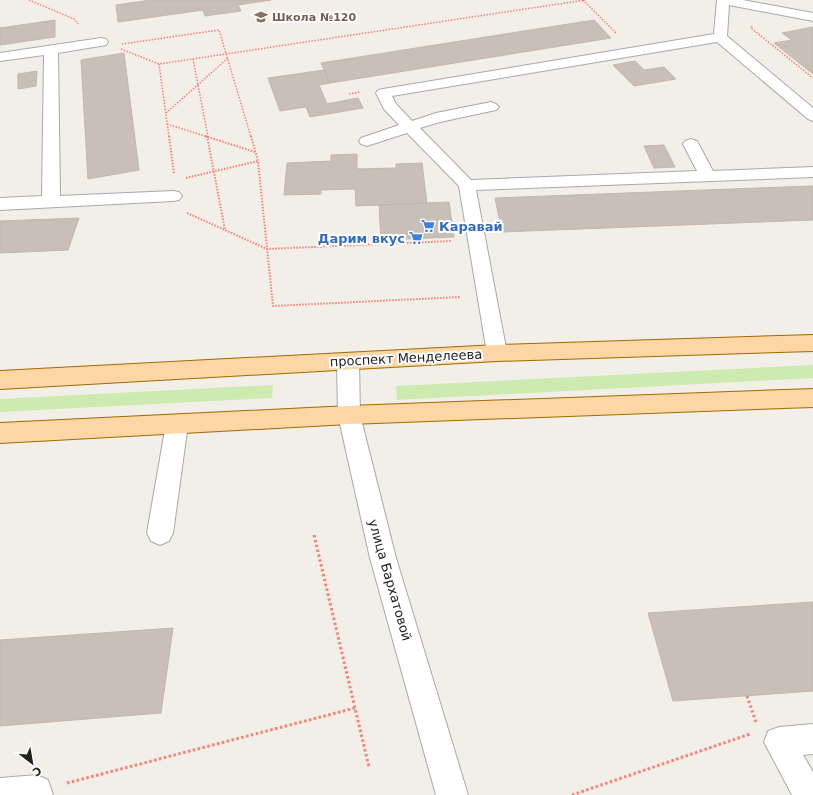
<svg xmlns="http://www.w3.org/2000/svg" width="813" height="795" font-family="'DejaVu Sans',sans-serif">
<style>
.grass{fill:#cdebb0}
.building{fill:#c7bfb8;stroke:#c4b6ab}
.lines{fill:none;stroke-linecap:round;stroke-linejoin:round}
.minor-casing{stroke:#a9a9a9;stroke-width:2}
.major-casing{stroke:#a06b00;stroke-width:2}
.path-far2{stroke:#fa8072;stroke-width:1.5;stroke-dasharray:1.5 1.5;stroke-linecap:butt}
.path-far1{stroke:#fa8072;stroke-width:2;stroke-dasharray:1.5 1.5;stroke-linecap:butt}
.path{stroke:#fa8072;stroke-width:3;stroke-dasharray:2.5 2.5;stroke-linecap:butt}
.minor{fill:#fff;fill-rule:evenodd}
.major{fill:#fcd6a4;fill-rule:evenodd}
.labels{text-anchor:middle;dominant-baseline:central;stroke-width:4;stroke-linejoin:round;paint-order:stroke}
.far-education-label{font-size:11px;font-weight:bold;fill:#785e54;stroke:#fff;text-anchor:start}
.shop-label{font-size:13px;font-weight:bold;fill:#366cbe;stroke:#fff;text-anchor:start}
.street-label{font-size:13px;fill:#222;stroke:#fff}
</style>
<rect width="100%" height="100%" fill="#f2efe9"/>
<path class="grass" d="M813,365V378L397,400L396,386Z
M273,385L272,398L0,412V399Z"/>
<path class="building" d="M151,0H271L238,5L241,11L205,16L203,10L118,22L116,5Z
M55,20V37L0,45V28Z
M594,20L611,38L330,83L321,63Z
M813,27V74L774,43L792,40L782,33Z
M124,53L139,170L88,179L81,60Z
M635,61L644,70L664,67L676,79L634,86L613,65Z
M324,70L330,83L319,85L327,104L358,98L363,108L310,117L306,107L280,111L268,78Z
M37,71L36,86L18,89V74Z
M664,145L675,167L654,168L644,146Z
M357,154V169L396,168V164L422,163L427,203L356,206L355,189L321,190V194L284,195L287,163L331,161V155Z
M810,186H813V220L502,232L495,198Z
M449,202L454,237L381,240L379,205Z
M79,218L68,250L0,253V221Z
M813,602V691L673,701L648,613Z
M173,628L161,713L0,726V640Z"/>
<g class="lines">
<g class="minor-casing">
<path id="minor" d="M717,0H743L813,13V21L729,5L727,36L813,108V121L808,119L717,42L392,96L396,104L412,121L436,113L491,102L496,104L499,107L496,110L440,122L420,128L471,180L697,171L683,144L685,141L691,139L697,141L713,171L813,167V177L476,190L507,353L504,359L497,361L490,359L487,353L459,186L407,133L373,144L367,146L361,144L359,141L361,138L399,125L384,109L376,93L378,90L383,89L714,34Z
M101,38L106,39L108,42L106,45L58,53L60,196L173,191L179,192L182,196L179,200L173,201L0,210V198L42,196L44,55L0,61V53Z
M348,353L355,355L359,361L360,415L396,558L468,795H436L370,558L338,415L337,361L341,355Z
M177,415L185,417L188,424L173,533L169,541L160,545L151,541L147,533L166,424L169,417Z
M813,724V754L803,755L813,772V795H792L764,742L768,731L779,727Z
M37,775L48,780L53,795H0V778Z"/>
</g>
<g class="major-casing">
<path id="major" d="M813,335V351L497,361L0,389V371L497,345Z
M813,389V407L349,424L0,443V423L349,406Z"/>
</g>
<path class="path-far2" d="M29,0L74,19L78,24
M583,0L616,33
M752,26L751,28L813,78
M122,44L219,30L251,137
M121,49L159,64L585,0
M193,59L208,137
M159,64L169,137
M349,94L361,92
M166,113L228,58
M167,124L208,137"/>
<path class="path-far1" d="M169,136L174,174
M205,136L255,152
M207,136L225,230
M251,136L258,161L273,306L461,297
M186,178L258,161
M187,213L267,249L452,241"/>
<path class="path" d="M314,535L369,767
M747,696L756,722
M67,783L355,708
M572,795L750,734"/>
<use href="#minor" class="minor"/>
<use href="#major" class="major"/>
</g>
<defs>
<g id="school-bare" transform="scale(1.08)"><path d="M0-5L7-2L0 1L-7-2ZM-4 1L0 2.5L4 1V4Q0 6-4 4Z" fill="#8d6e63" stroke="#fff" stroke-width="2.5" paint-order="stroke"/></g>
<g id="supermarket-bare" transform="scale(1.08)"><path d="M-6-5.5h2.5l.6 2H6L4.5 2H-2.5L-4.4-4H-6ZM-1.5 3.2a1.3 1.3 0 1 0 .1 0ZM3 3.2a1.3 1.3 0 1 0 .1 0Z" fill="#3f7fe0" stroke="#fff" stroke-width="2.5" paint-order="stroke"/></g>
</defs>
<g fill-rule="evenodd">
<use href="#school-bare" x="261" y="17"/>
<use href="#supermarket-bare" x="428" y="226"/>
<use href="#supermarket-bare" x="416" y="238"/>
</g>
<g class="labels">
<g class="far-education-label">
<text x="272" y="17">Школа №120</text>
</g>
<g class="shop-label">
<text x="439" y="226">Каравай</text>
<text x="405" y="238" text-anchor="end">Дарим вкус</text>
</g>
<g class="street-label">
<text transform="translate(406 358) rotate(-3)">проспект Менделеева</text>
<text transform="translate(390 580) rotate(74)">улица Бархатовой</text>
</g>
</g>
<g transform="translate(32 763) rotate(149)" stroke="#ffffff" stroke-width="3" paint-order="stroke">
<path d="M0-3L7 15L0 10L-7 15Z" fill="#222222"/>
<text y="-6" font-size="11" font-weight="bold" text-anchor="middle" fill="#222222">С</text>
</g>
</svg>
